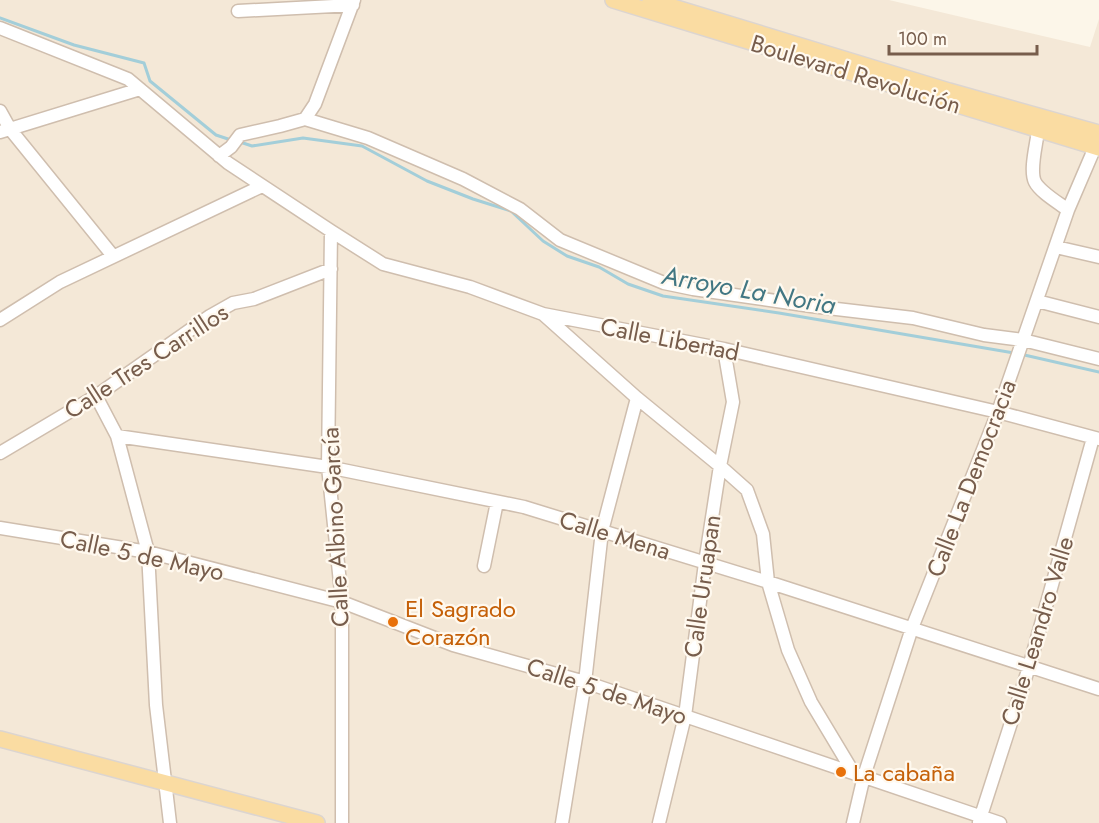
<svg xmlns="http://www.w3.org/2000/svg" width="1099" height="823" font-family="Jost,sans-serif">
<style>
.residential{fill:#f4e8d7}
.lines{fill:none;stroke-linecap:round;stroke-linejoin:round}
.stream{stroke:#a3ced9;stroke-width:3}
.minor-casing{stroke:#cfbeae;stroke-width:15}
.major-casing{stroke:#dcd5d0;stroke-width:18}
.minor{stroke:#fff;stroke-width:12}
.major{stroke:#fadca2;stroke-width:15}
.food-dot{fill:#e8710a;stroke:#fff9ef;stroke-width:2}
.labels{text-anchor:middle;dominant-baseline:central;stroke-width:4.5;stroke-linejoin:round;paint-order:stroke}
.street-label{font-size:24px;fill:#775d4c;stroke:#fff9ef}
.food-label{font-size:24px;fill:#c56008;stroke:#fff9ef;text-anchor:start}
.water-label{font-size:26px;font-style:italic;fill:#427783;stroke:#fff9ef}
</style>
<rect width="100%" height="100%" fill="#fcf6e9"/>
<path class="residential" d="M0,0H889L1090,47L1099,19V823H0Z"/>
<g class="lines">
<path class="stream" d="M0,18L74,45L144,63L150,81L216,135L231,140
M240,142L252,146L303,138L362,146L427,181L473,199L511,211L543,241L567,256L599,267L628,284L663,296L779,313L1014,353
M1020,354L1099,372"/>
<g class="minor-casing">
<path id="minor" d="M238,11L353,5
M0,28L128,79L228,163L331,231L383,264L470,287L543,314L724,349L998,412L1099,439
M0,111L10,129L113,256
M305,119L368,138L463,179L520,209L560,240L664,283L693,289L811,306L913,318L984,335L1023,340L1099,359
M1038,130C1037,143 1029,170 1035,182C1040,192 1059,203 1068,210
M0,132L140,89
M219,156L231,147L240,135L280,126L305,119L315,104L354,0
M331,231L328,467L342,602V823
M1056,247L1099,257
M1037,301L1099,317
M544,315L637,398L720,466L747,490L763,534L768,582L788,650L811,702L853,772
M0,320L60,282L262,186
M96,396L117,436L148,552L156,705L170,823
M117,436L328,467L524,507L768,582L1099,689
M0,453L96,396L210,316L233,303L254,299L331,269
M0,528L148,552L342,602L453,645L585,682L1000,823
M484,566L497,502
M979,822L1029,667L1093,438
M562,823L585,682L602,531L637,398
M659,823L685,716L705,563L720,466L733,402L724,349
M853,823L864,776L912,628L998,412L1068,210L1098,140"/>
</g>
<g class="major-casing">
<path id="major" d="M613,0L1099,148
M650,0L949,91L1099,133
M0,739L317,823"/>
</g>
<use href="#minor" class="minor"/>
<use href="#major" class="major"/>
</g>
<g class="food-dot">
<circle cx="393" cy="622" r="6"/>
<circle cx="841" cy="772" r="6"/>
</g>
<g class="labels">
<g class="street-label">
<text transform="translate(856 74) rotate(17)">Boulevard Revolución</text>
<text transform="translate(670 339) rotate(11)">Calle Libertad</text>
<text transform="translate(146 361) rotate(-33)">Calle Tres Carrillos</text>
<text transform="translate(971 478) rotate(-69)">Calle La Democracia</text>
<text transform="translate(335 527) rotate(-93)">Calle Albino García</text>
<text transform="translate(615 535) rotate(17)">Calle Mena</text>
<text transform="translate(142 555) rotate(12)">Calle 5 de Mayo</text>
<text transform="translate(702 586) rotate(-82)">Calle Uruapan</text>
<text transform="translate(1037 631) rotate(-73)">Calle Leandro Valle</text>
<text transform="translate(607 691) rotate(18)">Calle 5 de Mayo</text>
</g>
<g class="food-label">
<text x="405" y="608">El Sagrado<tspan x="405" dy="28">Corazón</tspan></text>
<text x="853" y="772">La cabaña</text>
</g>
<g class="water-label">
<text transform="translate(749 290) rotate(10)">Arroyo La Noria</text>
</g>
</g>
<path d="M889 45v9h148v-9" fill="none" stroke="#775d4c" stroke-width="3"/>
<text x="898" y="45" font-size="18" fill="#775d4c" stroke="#fff9ef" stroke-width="4.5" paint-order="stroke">100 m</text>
</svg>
